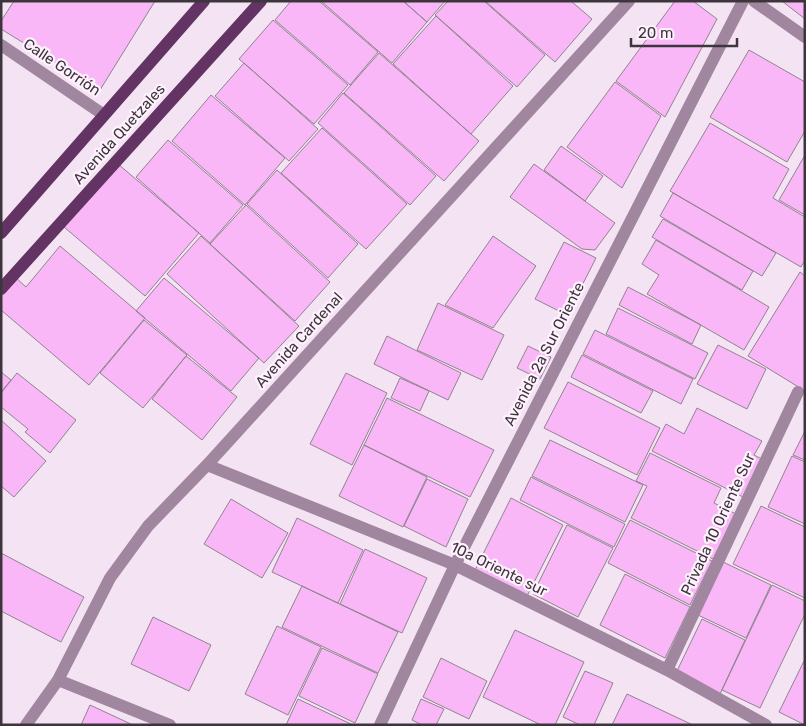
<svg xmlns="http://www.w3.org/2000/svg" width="806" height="726" font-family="Rubik,sans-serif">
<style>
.building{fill:#f9b7f7;stroke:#918390}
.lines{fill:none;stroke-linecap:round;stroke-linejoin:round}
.minor{stroke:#a186a0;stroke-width:12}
.major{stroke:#633463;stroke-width:12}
.labels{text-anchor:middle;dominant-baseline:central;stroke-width:4.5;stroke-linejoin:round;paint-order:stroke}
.street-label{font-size:15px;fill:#3c363c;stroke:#fff2fe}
</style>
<rect width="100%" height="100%" fill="#f4e4f3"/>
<path class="building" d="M14,1H155L100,90L1,29V21Z
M291,1H319L378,52L350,85L275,20Z
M321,1H403L427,22L392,63Z
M403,1H445L427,22Z
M448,1H484L545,55L517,87L435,15Z
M485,1H571L592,19L555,62Z
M675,1H693L717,19L665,117L616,81Z
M782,1H805V19Z
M436,16L513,86L471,134L393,64Z
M273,20L348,85L314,124L239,59Z
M749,50L805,82V131L787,162L710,117Z
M379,53L479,141L444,181L344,93Z
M244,63L318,129L289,161L215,96Z
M615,82L661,116L622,188L567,147Z
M343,93L436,176L410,205L318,123Z
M211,95L285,158L245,205L172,141Z
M710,123L789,169L773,198L805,217V260L801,267L670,191Z
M322,128L407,204L366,249L281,173Z
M168,140L243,205L210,243L136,177Z
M561,146L603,176L585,201L544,170Z
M805,155V215L779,200Z
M118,164L199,233L145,296L64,227Z
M534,164L615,223L595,250L582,249L510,197Z
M277,170L358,244L328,278L247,204Z
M673,193L776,253L762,276L660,216Z
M246,205L330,282L295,321L210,244Z
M663,219L753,271L742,290L652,237Z
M201,236L299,326L264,363L167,274Z
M493,236L536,266L493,328L445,305Z
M656,240L769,307L744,350L647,294L659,275L642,264Z
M564,242L596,258L567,315L535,299Z
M60,246L145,318L89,385L1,310V294L15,277L26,287Z
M800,272L805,276V391L748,356Z
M164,278L259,358L231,391L136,311Z
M628,287L701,325L692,344L619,305Z
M438,303L504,335L482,380L417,350Z
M618,308L708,353L695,379L606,334Z
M144,320L187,355L143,408L100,373Z
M595,330L693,379L681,404L583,354Z
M387,336L461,373L448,400L374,364Z
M718,345L766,369L747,409L697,384Z
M528,346L551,357L540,379L517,368Z
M582,355L653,391L641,413L571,377Z
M186,356L237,397L202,440L152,399Z
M1,372L11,380L1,392Z
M17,373L76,420L50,453L25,432L28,429L1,407V393Z
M346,373L387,393L352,465L310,444Z
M400,378L429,391L420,411L391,398Z
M568,382L660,428L637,475L544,428Z
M387,398L494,450L470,497L364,445Z
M697,408L762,441L754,455L764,460L745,498L652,451L666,424L684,434Z
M1,420L46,461L14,497L1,486Z
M805,431V460L793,455Z
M550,440L643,485L625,522L532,476Z
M364,445L427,477L403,527L339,496Z
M650,453L721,488L714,503L736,514L713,559L631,518L647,486L636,481Z
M792,456L805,462V524L768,507Z
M531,477L625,524L614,547L520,500Z
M427,479L468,499L446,547L404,526Z
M511,498L563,525L527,596L475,570Z
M231,499L288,533L262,578L204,544Z
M761,506L805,527V598L733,564Z
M297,518L363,550L338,603L272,572Z
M630,520L712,561L690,605L608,563Z
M567,525L613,548L578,617L533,594Z
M365,549L427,578L402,633L340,604Z
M1,553L84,597L61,642L1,611Z
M723,562L771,585L746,638L698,615Z
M625,574L690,607L665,658L600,625Z
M772,585L805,601V614L760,708L722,690Z
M302,586L398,632L378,673L282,627Z
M153,617L211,645L189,691L131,664Z
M702,619L745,640L720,694L676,673Z
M277,626L321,647L288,715L245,694Z
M515,630L584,662L555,725H541L483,697Z
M322,648L378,674L355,723L299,696Z
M441,658L487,681L469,719L423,697Z
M804,661H805V725L779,712Z
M585,671L613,683L594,725H580L563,717Z
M627,694L693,725H612Z
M298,699L353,725H286Z
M421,699L444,709L436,725H422L412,720Z
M90,705L133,725H81Z"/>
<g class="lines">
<path class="minor" d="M754,1L805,37
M1,45L104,115
M207,465L455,565L667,670L766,725
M667,670L798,392
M58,680L170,725
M26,725L58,680L110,578L148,526L207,465L629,1
M380,725L455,565L743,1"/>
<path class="major" d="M1,233L204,1
M1,289L261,1"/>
</g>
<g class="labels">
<g class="street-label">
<text transform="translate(62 67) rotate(34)">Calle Gorrión</text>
<text transform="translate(119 134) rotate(-48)">Avenida Quetzales</text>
<text transform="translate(299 340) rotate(-48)">Avenida Cardenal</text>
<text transform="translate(544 354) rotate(-63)">Avenida 2a Sur Oriente</text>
<text transform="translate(718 524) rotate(-65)">Privada 10 Oriente Sur</text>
<text transform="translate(499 569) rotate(26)">10a Oriente sur</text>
</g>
</g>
<rect width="806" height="726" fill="none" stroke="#3c363c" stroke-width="5"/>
<path d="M631 38v8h106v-8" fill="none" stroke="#3c363c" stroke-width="2.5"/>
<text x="638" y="38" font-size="15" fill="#3c363c" stroke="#fff2fe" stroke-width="4" paint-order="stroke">20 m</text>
</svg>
